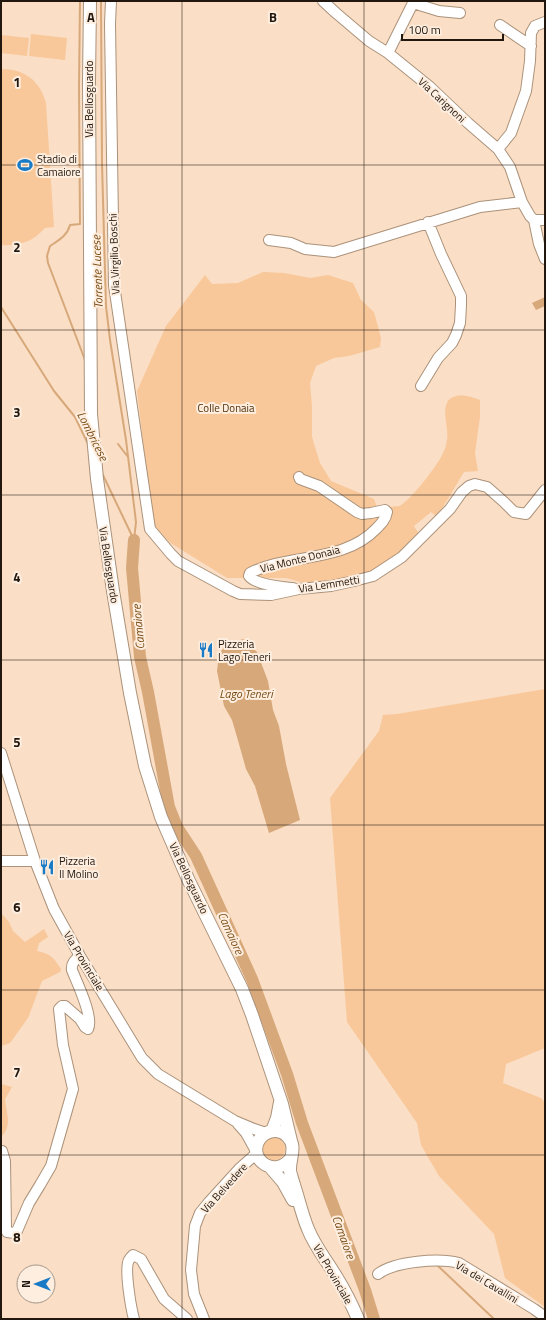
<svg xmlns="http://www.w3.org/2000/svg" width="546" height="1320" font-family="'Titillium Web',sans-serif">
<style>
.green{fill:#f8c89a}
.water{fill:#d7a87a}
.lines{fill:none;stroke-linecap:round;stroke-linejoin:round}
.stream{stroke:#d7a87a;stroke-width:2}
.river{stroke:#d7a87a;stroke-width:12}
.minor-casing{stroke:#ab927a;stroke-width:12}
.major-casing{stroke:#ab927a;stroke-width:14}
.minor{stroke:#fff;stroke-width:10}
.major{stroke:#fff;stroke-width:12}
.grid{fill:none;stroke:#21170e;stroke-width:1;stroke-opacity:0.55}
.labels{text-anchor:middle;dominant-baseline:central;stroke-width:4;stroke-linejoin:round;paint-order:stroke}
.street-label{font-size:11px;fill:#21170e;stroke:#feeedf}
.poi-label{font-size:11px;fill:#21170e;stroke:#feeedf;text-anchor:start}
.park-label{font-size:11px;fill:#4f2f09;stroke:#feeedf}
.water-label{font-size:12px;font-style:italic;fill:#784b15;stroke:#feeedf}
.grid-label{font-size:13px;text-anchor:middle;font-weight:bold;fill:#21170e;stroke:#feeedf;stroke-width:4;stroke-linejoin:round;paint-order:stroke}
</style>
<rect width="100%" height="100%" fill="#fadec5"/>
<path class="green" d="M31,34L67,38L65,60L29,56Z
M1,35L29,38L27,56L1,53Z
M1,69C24,69 40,80 46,103L54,227L45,228C33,242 19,246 1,245Z
M263,272L284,273L310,278L328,275L353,283L361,300L374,312L381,338L380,347L349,356L334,358L316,366L310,383L312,406V437L320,463L331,481L374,499L377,507C384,507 393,507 399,506C408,503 430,474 436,465C441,458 446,449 447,440C449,428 442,414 447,403C452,391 471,396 480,400V417L475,453L478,471L464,472L437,517L431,512L414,526L419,534L402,551L375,570L353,578L311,585L286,578H227L169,542L153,524L137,391L166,326L205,275L212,284L238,283Z
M545,689V1048L506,1064L503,1083L541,1098L545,1103V1307L505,1278L494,1234L439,1176L421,1145L417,1123L347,1022L330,798L379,731L383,715L397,714Z
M1,913L9,922L13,931L25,942L44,929L48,937L39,943L37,951C51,954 54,958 61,969L60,972L42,981L28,1018L10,1043L1,1046Z
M1,1084L12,1087L5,1099C6,1112 13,1126 1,1137Z
M263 1149a11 11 0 1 1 22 0a11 11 0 1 1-22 0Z"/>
<path class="water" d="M545,297V306L536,310L532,303Z
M243,639L257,652L268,681L273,710L279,726L286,764L300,820L269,833L255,786L246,769L239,744L232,720L224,706L217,671L219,654L225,646Z"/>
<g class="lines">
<path class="stream" d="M80,1L79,87L80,224L70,225C67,236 59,240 50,246L47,256L48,263L85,360
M101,1L102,164L106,306L110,340L126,440L136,522L134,540
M1,307L54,391L75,417L89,446
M118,444L128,457
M102,473L134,540
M437,1265L494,1319"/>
<path class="river" d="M134,540L132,568L140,657L148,692L169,807L177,827L196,856L252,979L287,1074L302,1123L365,1290L374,1319"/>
<g class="minor-casing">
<path id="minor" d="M111,1L110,24L114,285L150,529L171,554L178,561L233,591L240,594L271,595L299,589L331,586L354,581L373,576L402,557L450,509L462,492L469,486L475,484L487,487L504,502L514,512L526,514L545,490
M323,1L336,13L369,41L388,53L430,87L468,123L498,149L510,167L522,202L530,216L534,220
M500,25L531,46
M388,53L413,3L439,11L460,13
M498,149L511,133L526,91L530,61L531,33L535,26L545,22
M534,220L539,244L545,259
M534,220H545
M269,240L291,243L305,249L334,252L480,207L522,202
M421,386L438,358L452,343L456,335L460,323L461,305V296L441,254L428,222
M293,588C282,587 256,585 249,576L250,573C290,553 343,563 376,529C381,524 386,519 387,512L385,510L371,513L362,514L357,512L319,486L300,479L299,477
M1,753L35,861L54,909L80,956L142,1058L158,1074L235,1121L254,1129L266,1133
M1,861H35
M238,1124L246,1133L256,1151
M1,1151H2L5,1161L6,1230L7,1232L15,1233L17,1231L29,1203L40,1185L51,1166L73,1089L63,1045L59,1009L62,1006H65L80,1019L85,1027L88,1029C94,1017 77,983 72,970C71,964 75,959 80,956
M378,1274C395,1261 439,1258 459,1263L534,1309L541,1314L545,1319
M134,1319C131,1308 124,1268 129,1260C130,1258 132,1256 133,1255L141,1259L164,1299L187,1319
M204,1319L194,1294L191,1270L195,1226L200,1213L209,1202L239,1169L257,1153"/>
</g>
<g class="major-casing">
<path id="major" d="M90,1L89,81L91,414L97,479L113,591L130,693L145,766L161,817L188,879L242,989L252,1015L282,1104L291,1141
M272,1131L277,1118L280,1102
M291,1158C276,1179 247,1160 259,1140C265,1130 279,1128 287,1136C298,1146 289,1159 290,1171C291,1176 293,1181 294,1185C299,1200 302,1215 308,1229C315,1247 328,1262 337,1278C345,1291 352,1305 358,1319
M270,1167L283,1182L293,1200"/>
</g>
<use href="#minor" class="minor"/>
<use href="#major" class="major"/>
</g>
<path class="grid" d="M182,1V1319M364,1V1319M1,165H545M1,330H545M1,495H545M1,660H545M1,825H545M1,990H545M1,1155H545"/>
<defs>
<g id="stadium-bare" transform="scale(1.2)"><path d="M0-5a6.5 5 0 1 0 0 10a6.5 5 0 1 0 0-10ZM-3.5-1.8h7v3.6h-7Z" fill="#197ac6" stroke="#feeedf" stroke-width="2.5" paint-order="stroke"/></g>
<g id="restaurant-bare" transform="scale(1.2)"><path d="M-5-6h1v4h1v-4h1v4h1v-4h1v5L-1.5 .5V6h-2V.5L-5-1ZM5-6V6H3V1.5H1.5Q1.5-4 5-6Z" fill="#197ac6" stroke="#feeedf" stroke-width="2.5" paint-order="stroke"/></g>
</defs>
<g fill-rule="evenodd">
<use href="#stadium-bare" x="25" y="165"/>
<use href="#restaurant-bare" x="206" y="650"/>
<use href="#restaurant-bare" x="47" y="867"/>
</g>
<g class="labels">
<g class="street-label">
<text transform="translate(89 99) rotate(-90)">Via Bellosguardo</text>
<text transform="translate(442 100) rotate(43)">Via Carignoni</text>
<text transform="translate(114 254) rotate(-92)">Via Virgilio Boschi</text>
<text transform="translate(300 559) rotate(-14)">Via Monte Donaia</text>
<text transform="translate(109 565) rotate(81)">Via Bellosguardo</text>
<text transform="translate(329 584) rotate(-9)">Via Lemmetti</text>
<text transform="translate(189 878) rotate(65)">Via Bellosguardo</text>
<text transform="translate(84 961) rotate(59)">Via Provinciale</text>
<text transform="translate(224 1188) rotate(-48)">Via Belvedere</text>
<text transform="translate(333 1274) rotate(60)">Via Provinciale</text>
<text transform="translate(487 1282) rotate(31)">Via dei Cavallini</text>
</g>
<g class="poi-label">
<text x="37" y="159">Stadio di<tspan x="37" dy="13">Camaiore</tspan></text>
<text x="218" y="644">Pizzeria<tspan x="218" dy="13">Lago Teneri</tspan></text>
<text x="59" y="861">Pizzeria<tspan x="59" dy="13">Il Molino</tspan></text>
</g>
<g class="park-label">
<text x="226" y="408">Colle Donaia</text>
</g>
<g class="water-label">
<text transform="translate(97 272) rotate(-92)">Torrente Lucese</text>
<text transform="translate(93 436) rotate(63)">Lombricese</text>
<text transform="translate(138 627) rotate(-95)">Camaiore</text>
<text x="246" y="693">Lago Teneri</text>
<text transform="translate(231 933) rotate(65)">Camaiore</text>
<text transform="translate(344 1237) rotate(70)">Camaiore</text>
</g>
</g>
<g class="grid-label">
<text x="91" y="22">A</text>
<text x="273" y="22">B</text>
<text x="17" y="87">1</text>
<text x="17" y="252">2</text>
<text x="17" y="417">3</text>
<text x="17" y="582">4</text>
<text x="17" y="747">5</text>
<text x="17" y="912">6</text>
<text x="17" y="1077">7</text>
<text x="17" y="1242">8</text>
</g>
<rect width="546" height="1320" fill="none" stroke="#21170e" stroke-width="4"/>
<g transform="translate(36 1284) rotate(270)"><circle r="19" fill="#feeedf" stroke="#a6988b"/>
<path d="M0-3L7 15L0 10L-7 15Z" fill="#197ac6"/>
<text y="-6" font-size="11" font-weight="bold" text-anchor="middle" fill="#21170e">N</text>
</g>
<path d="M402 34v6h101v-6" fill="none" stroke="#21170e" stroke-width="2"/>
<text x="408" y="34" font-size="12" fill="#21170e" stroke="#feeedf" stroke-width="3" paint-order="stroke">100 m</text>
</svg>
